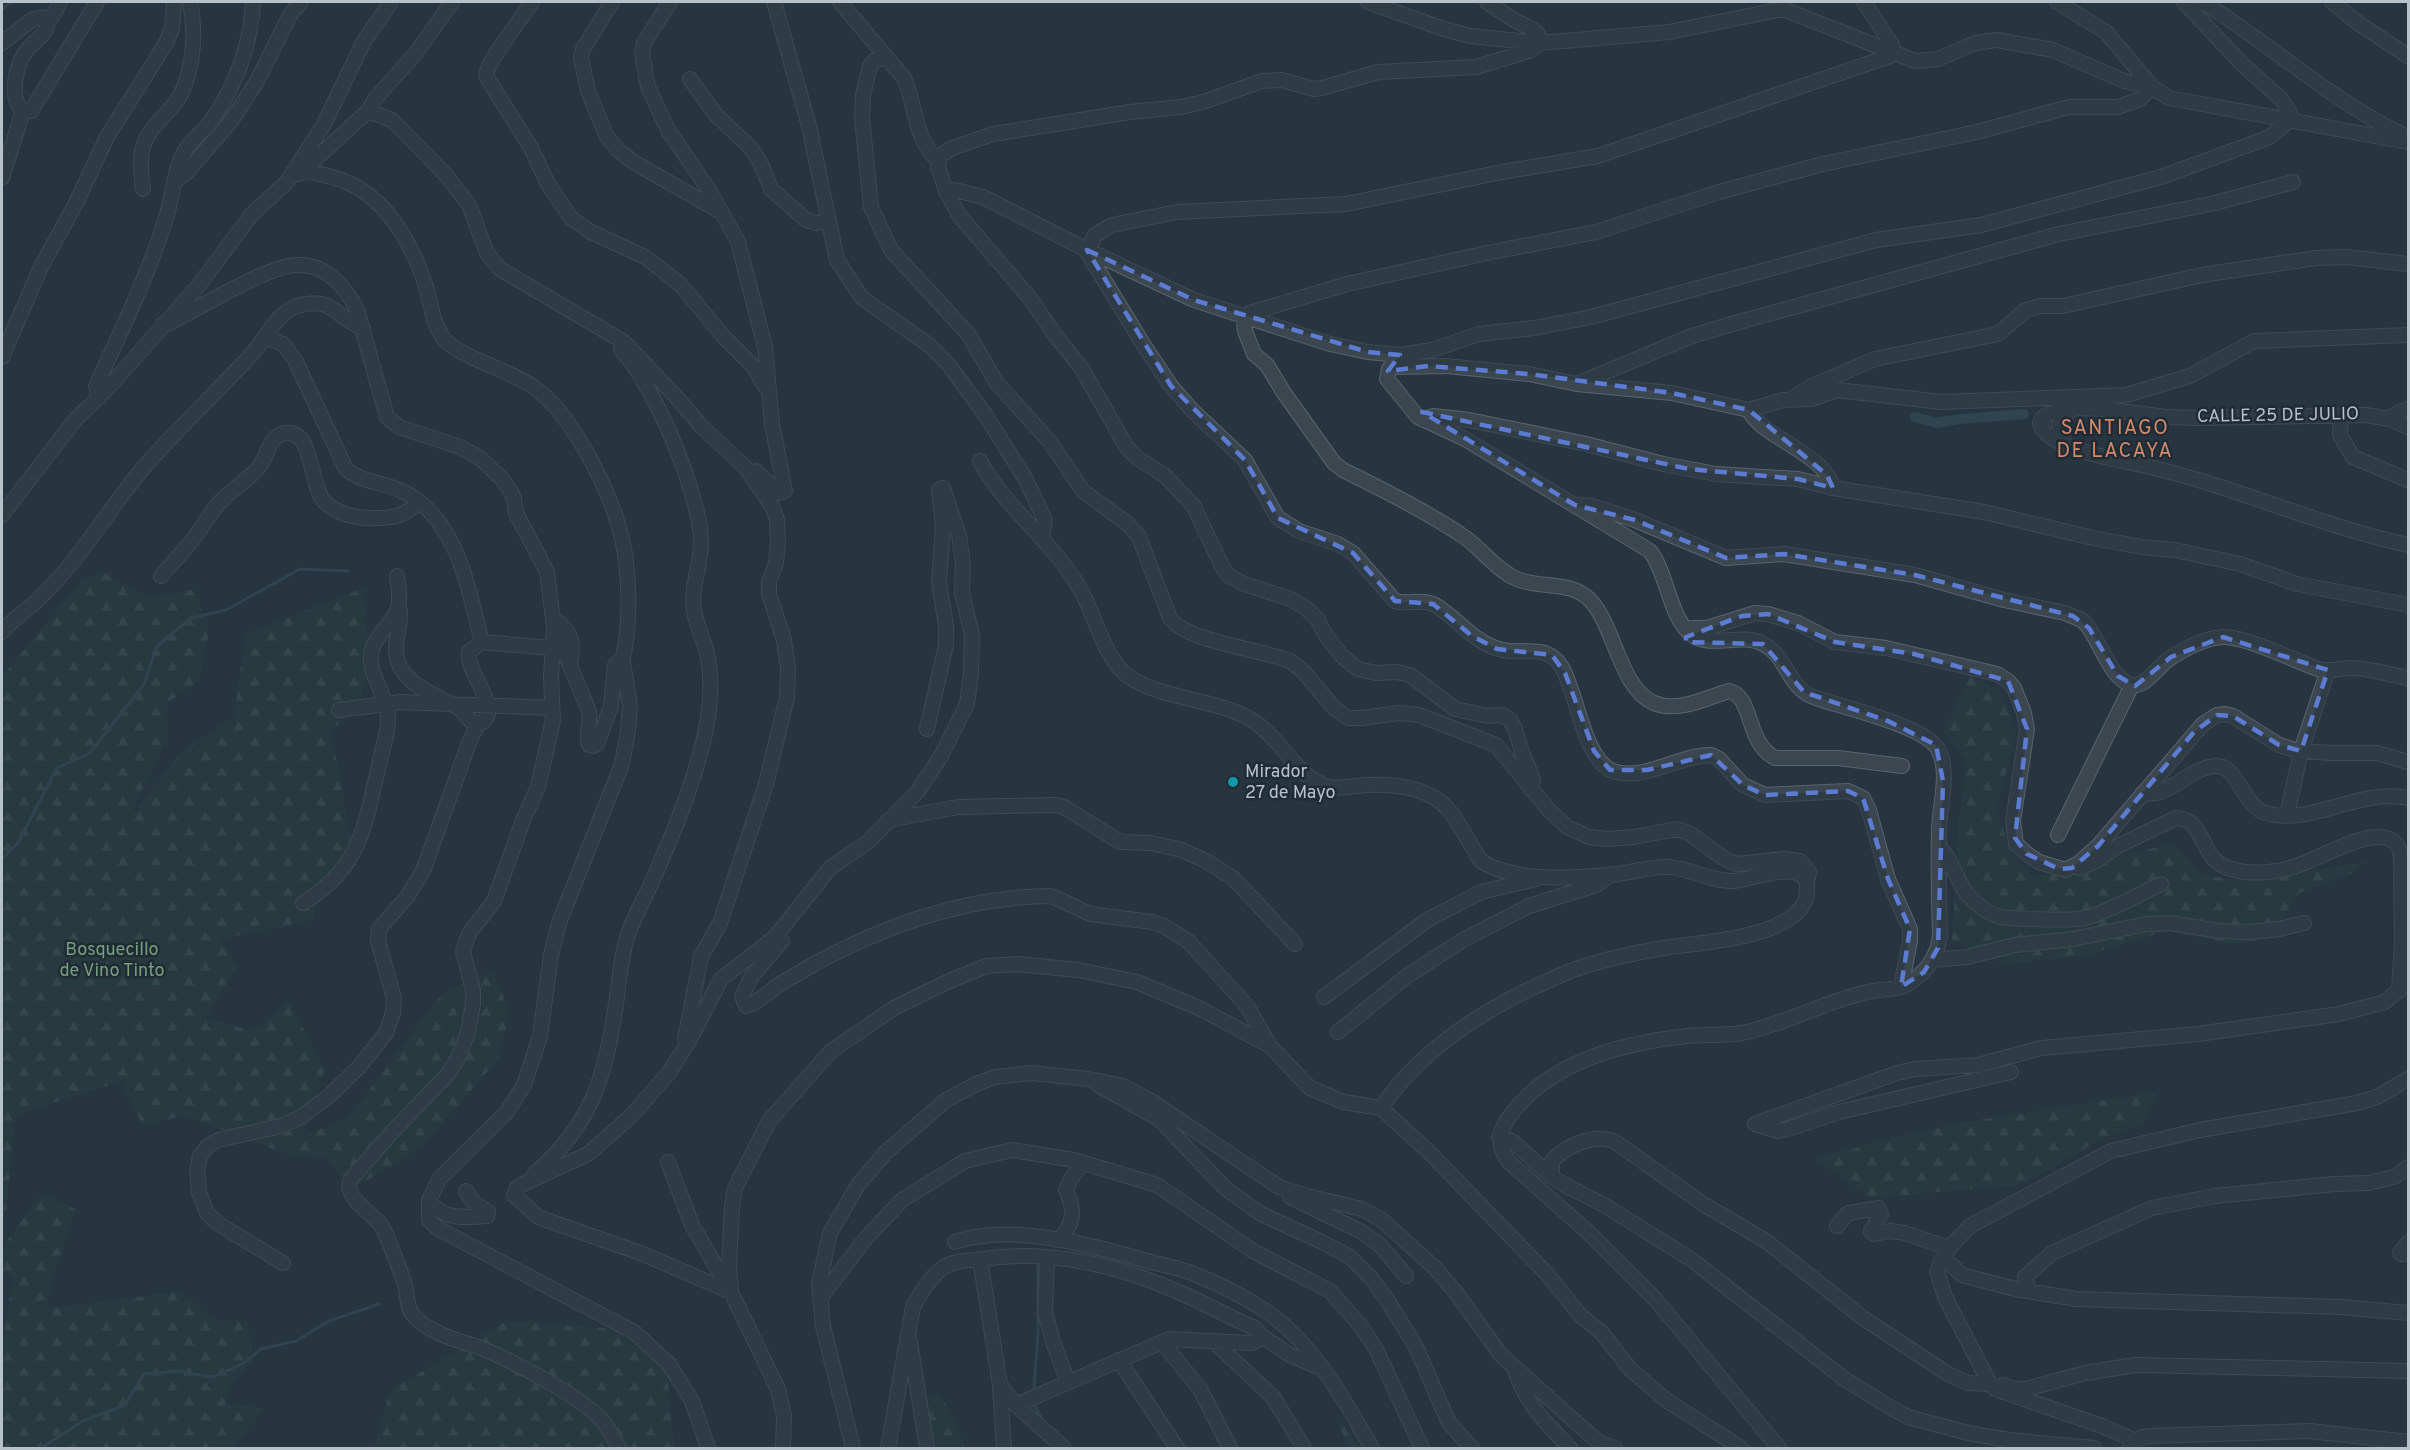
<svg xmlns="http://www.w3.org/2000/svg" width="2410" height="1450" font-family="Overpass,sans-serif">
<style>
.forest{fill:url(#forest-firs)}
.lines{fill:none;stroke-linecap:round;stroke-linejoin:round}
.stream{stroke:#3d5567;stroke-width:3}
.canal{stroke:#3d5567;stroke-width:10}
.minor-casing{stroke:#59646d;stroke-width:16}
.minor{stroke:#3b464f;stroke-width:14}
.marked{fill:none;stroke:#5b7cd2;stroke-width:4.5;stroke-dasharray:12 8;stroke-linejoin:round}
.culture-dot{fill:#0f9aa8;stroke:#202b35;stroke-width:2}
.labels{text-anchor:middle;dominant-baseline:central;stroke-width:5;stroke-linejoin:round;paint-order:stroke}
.street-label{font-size:18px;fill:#b7c1ca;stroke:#202b35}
.poi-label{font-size:18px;fill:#b7c1ca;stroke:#202b35;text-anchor:start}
.park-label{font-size:18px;fill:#769f7b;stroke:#202b35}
.neighbourhood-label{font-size:20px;letter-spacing:1.5px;fill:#d18a6b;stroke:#202b35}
</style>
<defs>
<pattern id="forest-firs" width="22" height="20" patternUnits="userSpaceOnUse" patternTransform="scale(1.5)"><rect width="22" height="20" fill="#294140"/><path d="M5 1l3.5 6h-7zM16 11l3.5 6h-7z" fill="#465b5a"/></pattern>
</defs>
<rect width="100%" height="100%" fill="#273540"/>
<path class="forest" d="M103,572L149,598L195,589L209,632L199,681L167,703L168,739L127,820L181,752L234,717L245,634L364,588L368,677L354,712L331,730L356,865L319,882L313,920L220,939L237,965L206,1018L253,1031L290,1002L325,1070L303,1136L348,1118L443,992L492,972L510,1011L499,1058L438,1129L407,1157L352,1189L326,1158L283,1153L186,1116L142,1124L121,1081L16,1115L6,1210L2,1216V677L81,580Z
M1970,676L2002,692L2016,734L1997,808L2011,854L2035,877L2174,843L2203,875L2244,881L2365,862L2351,874L2299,893L2270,939L2232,944L2167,931L2083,956L2003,964L1952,940L1959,815L1966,762L1944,731Z
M2157,1092L2143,1124L2103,1138L2021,1185L1871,1198L1813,1158L1958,1123Z
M41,1194L76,1209L52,1282L46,1309L181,1291L215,1321L247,1320L254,1358L230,1385L225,1404L266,1408L231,1448H2V1346L13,1276L2,1272L4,1245Z
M507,1321L615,1329L667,1370L674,1448H374L390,1390Z
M939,1392L961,1435L964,1448H920L922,1402Z
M1333,1410L1360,1448H1348Z"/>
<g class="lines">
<path class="stream" d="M2,9L12,2
M2,859L18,843L57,768L90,753L144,684L157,646L191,618L226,610L300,569L348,571
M1034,1388L1038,1333V1263
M1033,1403L1044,1422
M41,1448L83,1421L125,1405L144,1374L178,1371L212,1377L244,1363L261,1349L296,1341L329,1321L379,1304"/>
<path class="canal" d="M1915,417L1937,423L1960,419L2024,414"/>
<g class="minor-casing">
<path id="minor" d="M532,2C522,19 487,60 486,76L531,148L548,184L571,218L591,232L645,257L681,285L723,336L754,367L764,385L769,390
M612,2L583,49L581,58L588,91L606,135L619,151L635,163L721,212
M670,2L644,43L642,53L648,87L668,130L711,193L738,242L765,347L772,424L785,491L779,493L756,471
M774,2L809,126L837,260L862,298L929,345L949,365L986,416L1025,478L1045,520L1042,538
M840,2L904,78C916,104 914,140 938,160
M1368,2L1444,29L1470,36L1540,43L1669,32L1783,9L1915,61L1938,59L1975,43L1997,40L2053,50L2124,81L2152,87L2169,98L2408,142
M1487,2L1514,20L1532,29L1538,34L1540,43L1529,51L1476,67L1378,72L1322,88L1314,89L1282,80L1262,81L1203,102L1181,107L1130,112L993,134L952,148L940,156L938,167L946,191L959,215L1029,297L1056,336L1082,369L1126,446L1137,458L1164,475L1193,505L1222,566L1229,576L1244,584L1291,599L1307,609L1318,620L1326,636L1343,657L1358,669L1376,673L1396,672L1410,675L1455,709L1488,716L1503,715L1510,720L1515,729L1522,752L1533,779L1531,789
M1864,2L1892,45L1894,53L1890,56L1598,156L1502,172L1346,204L1177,212L1112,225L1095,235L1087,252L1143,344L1171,386L1192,410L1245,460L1278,518L1299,531L1338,544L1353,553L1395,601C1408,605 1423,598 1435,605C1459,619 1474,644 1503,650C1525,655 1546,643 1561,666C1577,690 1583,760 1613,771C1643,782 1682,754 1711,755L1719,759L1743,785L1765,795L1848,791L1863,798L1869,810L1888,879L1910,929V941L1901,987
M2203,2C2271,45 2331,100 2403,135
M2332,2L2358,23L2408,56
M48,21L54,14L60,2
M2,43L33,19L43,17L48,21C48,34 34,41 27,50C16,64 8,98 23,111H31L97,2
M886,56L874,61L870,66L863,95L862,118L871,207L891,250L969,335L996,382L1050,442L1083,491L1128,524L1139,537L1170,618C1187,642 1260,649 1290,661L1302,670L1334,708L1348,718H1362L1399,713L1419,715L1496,745L1548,809L1567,827L1589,837L1607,839L1634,837L1677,829L1689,833L1723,858L1736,864L1784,859L1800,861L1809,872L1807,883
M690,79L716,115L751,148L761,164L771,189L806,220L817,223L827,221
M368,111L392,120L446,175L469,205L487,253L500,269L624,342L679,400L702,427L745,467L772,506L777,520L778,543L776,563L769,582V594L784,640L788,668L787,697L766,784L737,871L720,923L701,957L685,1039
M303,171C319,174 335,176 351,184C390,203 414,248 426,287C431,304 433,325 444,339C459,357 512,371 535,388C573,415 612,494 622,539C630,573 631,627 622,661
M299,174L368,111L375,99L416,53L452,2
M2,178L23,111
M176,180L187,172L231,121L256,83L290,15L301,2
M143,189C139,160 138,143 159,121C166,113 175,105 180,96C194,69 196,31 190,2
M946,191L955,190L983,197L1087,250L1194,300L1330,344L1368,352L1400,355L1432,350L1479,334L1534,328L1591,317L1876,240L1981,225L2161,177L2270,137L2291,119L2290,113L2281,99L2242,64L2184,2
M163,324H167C197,310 267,265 298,265C326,264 346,287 357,310L387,417L399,427L460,447L480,458L502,479L511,492L514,499L516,513L547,572L554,627L551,676L553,720L538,787L524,818L494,901L470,932L466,941L463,952L473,990V1004L468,1032L458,1058L448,1074L392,1132L351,1179C342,1197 372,1213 381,1225C386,1232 402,1275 405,1285C408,1297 406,1309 416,1318C432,1334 457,1340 478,1347C510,1359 580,1396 603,1421C609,1430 614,1439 619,1448
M265,337L283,344L295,360L346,469C362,483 388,483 406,493C459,522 468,590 482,642
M1400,355L1389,369L1387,379L1418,417L1465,439L1650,551C1668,574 1669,618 1692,635C1713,649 1741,632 1763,644C1786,655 1788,686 1811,696C1838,707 1927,725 1939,751C1950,774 1939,807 1939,832C1938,867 1939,902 1940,936C1937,958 1926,972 1908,984C1898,990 1884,989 1872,991C1827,1000 1787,1024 1742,1033C1724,1036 1705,1034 1687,1036C1624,1043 1553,1060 1512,1113C1499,1130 1495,1144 1509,1162L1589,1233L1656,1300L1779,1448
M2,357L40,269L76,203L107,137L166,43L172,29L174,2
M1391,367L1446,366L1529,374L1577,384L1672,393L1749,410L1783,400L1812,399L1837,390L1941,402L2126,395L2190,376L2254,341L2408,335
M1577,384L1692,336L1732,324L2059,234L2215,203L2293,182
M99,398L96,386C121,331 148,276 166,218C172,200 174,172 182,156C188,142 202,133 211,121C236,86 251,44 253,2
M1791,399L1812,386L1875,359L1998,334L2026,310L2040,306H2063L2202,275L2316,258L2346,257L2408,264
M1749,410C1761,438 1826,453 1833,488
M2341,416L2340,435L2353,457L2408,480
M2389,419L2399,412L2408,409
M1423,420L1433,416L1469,420L1586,444L1663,464L1716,474L1798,479L1833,488L1984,512L2093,538L2142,547L2175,550L2240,564L2297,584L2408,605
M2408,427L2389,419L2366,415L2202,418L2166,417L2104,409L2073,408L2048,414L2043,417L2040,423C2043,447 2117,460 2137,464C2230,484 2316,525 2408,545
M2065,444C2055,425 2057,422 2073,408
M980,461C1006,509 1053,541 1080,589C1095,614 1104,659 1128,676C1161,700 1219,698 1255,722C1280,739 1294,771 1321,784C1334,791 1352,786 1366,785C1392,784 1428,787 1447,808C1461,823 1469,844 1481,861C1514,883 1581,878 1618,874C1634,872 1652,866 1668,867C1690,868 1712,882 1734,881C1751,880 1804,857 1807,886C1812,937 1704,942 1670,947C1638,952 1604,959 1573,970C1501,999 1425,1042 1381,1108
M1579,505L1592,506L1635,520L1726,558L1784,554L1915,575L2004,600L2065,613L2082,620L2086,624C2099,639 2111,681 2132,685C2146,688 2160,663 2172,657C2186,648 2206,638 2223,637C2245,636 2295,661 2318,669C2331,673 2342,667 2354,668C2372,669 2391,675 2408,678
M2,515L75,420L109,387L199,285L252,214L287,182L324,124L364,41L391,2
M161,576C173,562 186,549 197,534C204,524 210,514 218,504C230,491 247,481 259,467C268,456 269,435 286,433C313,430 310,484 323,500C336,515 359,519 378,518C395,518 407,515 418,501
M400,611C401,623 396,636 396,648C395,682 433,694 457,707C466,712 468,722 477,725
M554,620C573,630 574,644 570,664
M1688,631L1692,628H1707L1755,613L1768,614L1798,623L1835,642L1886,648L1997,674L2008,681L2014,688L2024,713L2027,729L2013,821L2016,844L2027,854L2039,862L2065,870L2079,863L2098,846L2203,724L2217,715L2225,714L2233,716L2279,745L2295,750L2328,753H2377L2408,762
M2,632C11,621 21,614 32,605C42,597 61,576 70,565C96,533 117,499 144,467C178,428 216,393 251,355C266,339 276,313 297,306C334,295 336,319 363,328
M339,710L401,702L552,708
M927,729L946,645V626L939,582L943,527L939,490L943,488L959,535L963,564L962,593L972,635L971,674L967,704L941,756L918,791L869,841L830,868L775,937L721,979L688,1043L668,1074L631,1116L588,1154L521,1185L517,1188L514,1195L538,1217L643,1254L731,1292L729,1265L732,1207L735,1188L769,1121L831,1051L894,1008L947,982L986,966L1018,964L1078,970L1137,982L1199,1008L1270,1046
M1902,766L1838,758H1775C1745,742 1754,697 1729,691C1706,698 1678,713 1654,703C1620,689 1615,626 1590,600C1571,580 1540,589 1517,579C1494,569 1480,546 1460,534C1425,511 1380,488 1343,470L1334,463L1284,393L1267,365L1254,354L1245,331L1244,321L1250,313L1347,284L1487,253L1596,232L1719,192L1823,164L1977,132L2069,107H2118L2140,99L2152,87L2106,32L2057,2
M2142,794C2148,793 2155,794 2160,792C2178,786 2194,768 2214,766C2239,763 2242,809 2269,814C2315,824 2361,788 2408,798
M2287,815L2301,751L2328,670
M888,820L958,807L1055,805L1064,807L1120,842L1151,843L1182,850L1206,861L1233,878L1295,944
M2058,835L2132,685
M1939,848C1949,852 1958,884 1967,894C1975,903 1986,912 1997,916C2007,919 2074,921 2085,918C2111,911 2137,895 2161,884
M2080,868L2096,861L2118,846L2176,818C2200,818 2201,845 2214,859C2228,874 2258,874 2276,871C2286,870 2297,866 2307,862C2328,854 2396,813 2401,857L2402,943L2399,991
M303,903C361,868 365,825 379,765C382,749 389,732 388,716C387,695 369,676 371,655C373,636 392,625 398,608C401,597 398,587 397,576
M782,941L752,976L742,996L746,1006C759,1003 769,991 780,984C792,977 804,970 816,963C886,925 964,898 1046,896L1054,897L1090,914L1152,922L1164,926L1189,942L1247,1006L1270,1046L1310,1088L1344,1102L1381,1108L1431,1154L1547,1274L1580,1315L1601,1332L1631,1370L1666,1400L1741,1448
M1932,960L1967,957L2015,945L2073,939L2147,924L2170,923L2219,931L2250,932L2279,929L2304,923
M1324,997L1427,920L1481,892L1536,879
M1338,1032L1407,976L1463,940L1529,906L1596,885L1611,874
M2011,1072L1839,1112L1788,1129L1778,1131L1755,1124L1897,1073L1915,1069L1978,1065L2041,1048L2198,1034L2339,1014L2385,1002L2408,982
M1098,1085L1159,1119L1226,1189L1261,1214L1322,1242L1350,1257L1371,1278L1388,1301L1416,1347L1449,1423L1472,1448
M1499,1137L1512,1141L1552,1177L1565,1185L1604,1205L1692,1260L1843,1378L1888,1406L1908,1417L1968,1433L2009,1440L2094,1448
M668,1162L692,1225L731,1292L778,1389L784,1416L783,1448
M534,1174C592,1125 605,1077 616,1004C619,982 621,958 627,937C634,916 646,896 655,875C670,841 688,797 698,761C708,728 714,693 708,658C705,642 697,627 694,611C690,587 702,563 701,539C699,492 654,384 621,350
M1552,1177V1161C1567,1145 1593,1134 1614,1141L1703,1204L1766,1241L1863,1318L1948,1374L1968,1383L1990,1384
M466,1191L474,1203L488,1212L487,1216C467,1218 441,1220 429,1200L440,1178L506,1113L524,1085L540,1036L551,955L559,923L622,764L628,730L630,706L623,662L619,661L615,665L611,706L597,744L593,746L589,745C585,735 591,722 589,711L559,639L554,634
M1290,1197L1360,1231L1379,1244L1406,1276
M429,1200V1220L437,1228L634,1332L669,1364L692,1401L708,1448
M1837,1226L1848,1213L1878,1208L1881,1214L1871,1231L1874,1234L1890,1231L1905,1233L1949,1248
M1058,1240C1075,1224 1075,1210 1066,1190L1072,1177L1083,1162
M955,1242C1011,1222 1095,1246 1151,1262C1167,1266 1184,1269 1199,1276C1221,1285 1248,1299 1267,1312C1315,1345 1344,1400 1372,1448
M2408,1243L2400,1253L2402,1254L2408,1253
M1047,1257L1045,1312L1053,1342L1068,1382
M980,1259L1000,1385L1016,1405L1064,1448
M1944,1259L1949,1248L1970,1226L2111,1151L2200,1130L2357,1103L2377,1097L2408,1079
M283,1263L217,1223L207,1213L199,1192L197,1171L200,1156L208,1146L218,1140L281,1126L301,1117L330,1095L359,1067L386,1033L393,1013L394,998L378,941L379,929L407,897L423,871L469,743L477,725C508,713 464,672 469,652L482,642L552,648
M2029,1291L2025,1277L2052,1253L2152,1208L2215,1196L2334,1184L2368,1183L2394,1177L2408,1167
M821,1297L866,1238L902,1200L965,1161L1012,1150L1074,1160L1157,1185L1253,1251L1330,1291L1360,1325L1376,1349L1422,1448
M1260,1335L1290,1355L1321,1368
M1213,1341L1273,1397L1304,1448
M910,1342L927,1448
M1162,1342L1200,1389L1230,1448
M1119,1360L1177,1448
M1515,1370C1525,1403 1547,1424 1570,1448
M1000,1385L1004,1448
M2003,1385L2015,1389H2026L2085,1373L2136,1365L2408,1371
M2136,1441L2102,1426L1995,1389L1990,1384L1945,1297L1937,1272L1941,1261L1946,1260L1962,1275L2015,1289L2076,1299L2340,1307L2408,1313
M853,1448L823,1326L819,1284L830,1233L858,1185L886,1152L946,1100L976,1084L995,1077L1031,1073L1089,1079L1123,1086L1151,1101L1279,1187L1307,1196L1362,1209L1382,1220L1436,1269L1457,1294L1501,1355L1589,1434L1600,1443L1615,1448
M888,1448L913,1307C921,1292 930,1277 944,1267C956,1260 971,1260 984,1259C1047,1249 1118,1265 1176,1291C1203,1302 1228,1317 1255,1328L1260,1335L1256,1341L1251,1343L1169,1339L1016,1405
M2129,1448L2142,1437L2150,1436L2310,1431L2408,1442"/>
</g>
<use href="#minor" class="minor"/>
</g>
<path d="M0 0H2410V1450H0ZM1087,250L1194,300L1368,352L1400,355L1388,371L1428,366L1529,374L1672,393L1749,410L1827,475L1833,488L1798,479L1689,469L1422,412L1575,505L1635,520L1726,558L1784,554L1915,575L2073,616L2089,628L2118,676L2135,686L2171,657L2223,637L2328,670L2301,751L2279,745L2233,716L2217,715L2194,732L2098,846L2072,868L2059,869L2027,854L2015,838L2027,729L2008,681L1914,654L1835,642L1768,614L1742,616L1686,637V642L1763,644L1804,692L1888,721L1936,745L1943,781L1938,948L1924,972L1901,987L1910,929L1888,879L1863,798L1848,791L1765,795L1743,785L1711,755L1647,770H1610L1594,751L1565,673L1552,655L1497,649L1472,636L1433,604L1395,601L1353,553L1278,518L1245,460L1171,386Z" fill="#273540" fill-opacity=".55" fill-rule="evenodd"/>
<path class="marked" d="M1087,250L1194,300L1368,352L1400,355L1388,371L1428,366L1529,374L1672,393L1749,410L1827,475L1833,488L1798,479L1689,469L1422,412L1575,505L1635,520L1726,558L1784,554L1915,575L2073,616L2089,628L2118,676L2135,686L2171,657L2223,637L2328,670L2301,751L2279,745L2233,716L2217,715L2194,732L2098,846L2072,868L2059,869L2027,854L2015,838L2027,729L2008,681L1914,654L1835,642L1768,614L1742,616L1686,637V642L1763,644L1804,692L1888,721L1936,745L1943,781L1938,948L1924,972L1901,987L1910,929L1888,879L1863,798L1848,791L1765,795L1743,785L1711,755L1647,770H1610L1594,751L1565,673L1552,655L1497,649L1472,636L1433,604L1395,601L1353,553L1278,518L1245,460L1171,386Z"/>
<circle class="culture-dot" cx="1233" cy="782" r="6"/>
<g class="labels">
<g class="street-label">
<text transform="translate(2278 416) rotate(-1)">CALLE 25 DE JULIO</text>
</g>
<g class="poi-label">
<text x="1245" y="772">Mirador<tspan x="1245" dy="21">27 de Mayo</tspan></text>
</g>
<g class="park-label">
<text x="112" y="950">Bosquecillo<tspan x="112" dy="21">de Vino Tinto</tspan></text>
</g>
<g class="neighbourhood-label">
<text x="2115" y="429">SANTIAGO<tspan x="2115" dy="23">DE LACAYA</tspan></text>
</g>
</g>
<rect width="2410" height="1450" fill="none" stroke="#b7c1ca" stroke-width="6"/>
</svg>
